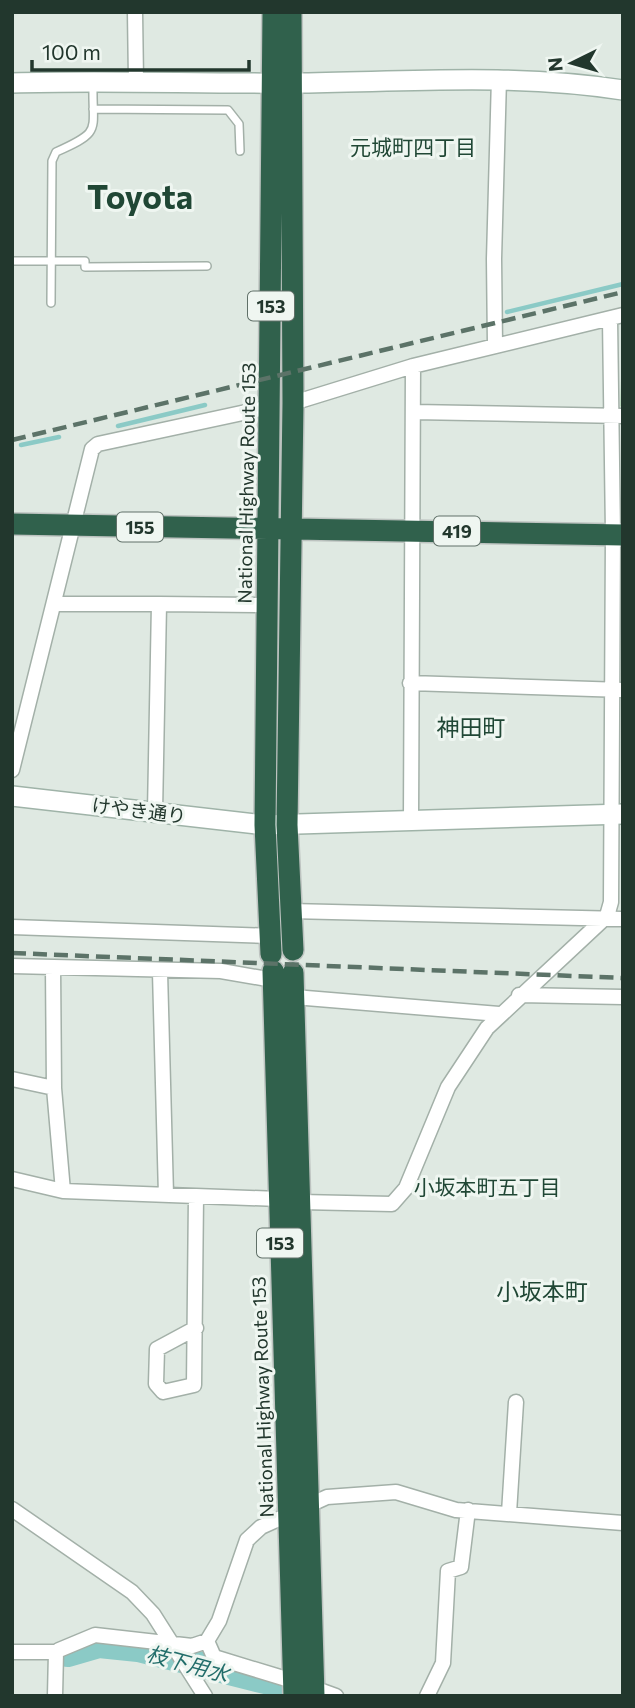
<svg xmlns="http://www.w3.org/2000/svg" width="635" height="1708" font-family="Commissioner,'Noto Sans JP',sans-serif">
<style>
.green{fill:#b9d8bb}
.lines{fill:none;stroke-linecap:round;stroke-linejoin:round}
.stream{stroke:#8bcac6;stroke-width:4.5}
.river{stroke:#8bcac6;stroke-width:26}
.lane-casing{stroke:#a3b0a8;stroke-width:10}
.street-casing{stroke:#a3b0a8;stroke-width:17}
.secondary-casing{stroke:#9fb3a8;stroke-width:22}
.highway-casing{stroke:#bdc3c0;stroke-width:24}
.lane{stroke:#fff;stroke-width:7}
.street{stroke:#fff;stroke-width:14}
.secondary{stroke:#fff;stroke-width:19}
.highway{stroke:#30614c;stroke-width:21}
.rail{stroke:#5c7368;stroke-width:4.5;stroke-dasharray:14 7;stroke-linecap:butt}
.labels{text-anchor:middle;dominant-baseline:central;stroke-width:6;stroke-linejoin:round;paint-order:stroke}
.shield{fill:#eff6f1;stroke:#607068;stroke-width:2}
.shield-label{font-size:18px;font-weight:bold;fill:#22372d}
.street-label{font-size:19px;fill:#22372d;stroke:#eff6f1}
.neighbourhood-label{font-size:21px;fill:#204735;stroke:#eff6f1}
.water-label{font-size:21px;font-style:italic;fill:#226d6a;stroke:#eff6f1}
.quarter-label{font-size:23px;fill:#204735;stroke:#eff6f1}
.town-label{font-size:33px;font-weight:bold;fill:#204735;stroke:#eff6f1}
</style>
<rect width="100%" height="100%" fill="#dfe9e2"/>
<path class="green" d="M623,324V409L620,406Z"/>
<g class="lines">
<path class="stream" d="M507,312L623,284
M118,426L205,405
M21,445L59,437"/>
<path class="river" d="M68,1654L99,1645L138,1649L269,1682L307,1696"/>
<g class="lane-casing">
<path id="lane" d="M93,109L228,110L239,124L240,151
M12,261H85V267L207,266
M51,303L52,161L56,152C103,131 92,132 93,85"/>
</g>
<g class="street-casing">
<path id="street" d="M135,12L136,81
M495,346L494,259L499,78
M293,403L413,366L623,315
M414,412L623,416
M55,604H159L155,812
M159,604L267,605
M410,683L623,690
M12,770L92,449L98,444L270,407
M411,820L413,366
M290,911L623,919
M12,927L272,936
M12,966L221,971L273,980
M53,967L54,1088L63,1191
M160,972L166,1195
M519,995L623,997
M294,997L499,1014
M12,1079L54,1088
M12,1179L63,1191L279,1199
M301,1202L392,1204L406,1188L448,1087L487,1028L607,916L611,902L613,534L610,319
M196,1328L157,1349L156,1384L163,1392L194,1385L196,1196
M12,1509L132,1592L153,1614L205,1696
M509,1513L516,1402
M207,1641L214,1657L293,1681
M12,1652H56L55,1696
M55,1655L59,1650L95,1635L192,1646L207,1641L219,1621L247,1540L261,1527L327,1497L396,1492L456,1510L623,1523
M314,1688L336,1696
M427,1696L443,1663L448,1571L461,1567L468,1510"/>
</g>
<g class="secondary-casing">
<path id="secondary" d="M12,83C106,80 200,84 294,83C404,82 513,73 623,90
M12,796L265,825L623,814"/>
</g>
<g class="highway-casing">
<path id="highway" d="M291,12L293,403L287,825L293,950
M12,524L623,535
M271,954L265,825L273,12
M273,971L294,1696
M293,973L314,1696"/>
</g>
<use href="#lane" class="lane"/>
<use href="#street" class="street"/>
<use href="#secondary" class="secondary"/>
<use href="#highway" class="highway"/>
<path class="rail" d="M12,440L623,292
M12,953L623,978"/>
</g>
<g class="labels">
<g class="shield">
<rect x="248" y="291.5" width="46" height="29" rx="5"/>
<rect x="117" y="512.5" width="46" height="29" rx="5"/>
<rect x="434" y="516.5" width="46" height="29" rx="5"/>
<rect x="257" y="1228.5" width="46" height="29" rx="5"/>
</g>
<g class="shield-label">
<text x="271" y="306">153</text>
<text x="140" y="527">155</text>
<text x="457" y="531">419</text>
<text x="280" y="1243">153</text>
</g>
<g class="street-label">
<text transform="translate(246 483) rotate(-89)">National Highway Route 153</text>
<text transform="translate(139 810) rotate(7)">けやき通り</text>
<text transform="translate(262 1397) rotate(-92)">National Highway Route 153</text>
</g>
<g class="neighbourhood-label">
<text x="413" y="146">元城町四丁目</text>
<text x="487" y="1186">小坂本町五丁目</text>
</g>
<g class="water-label">
<text transform="translate(188 1663) rotate(15)">枝下用水</text>
</g>
<g class="quarter-label">
<text x="471" y="727">神田町</text>
<text x="542" y="1291">小坂本町</text>
</g>
<g class="town-label">
<text x="140" y="195">Toyota</text>
</g>
</g>
<rect width="635" height="1708" fill="none" stroke="#22372d" stroke-width="28"/>
<g transform="translate(572 63) rotate(265)" stroke="#eff6f1" stroke-width="5" paint-order="stroke">
<path d="M0-5L12 26L0 18L-12 26Z" fill="#22372d"/>
<text y="-10" font-size="19" font-weight="bold" text-anchor="middle" fill="#22372d">N</text>
</g>
<path d="M32 60v10h217v-10" fill="none" stroke="#22372d" stroke-width="3.5"/>
<text x="42" y="60" font-size="21" fill="#22372d" stroke="#eff6f1" stroke-width="5" paint-order="stroke">100 m</text>
</svg>
